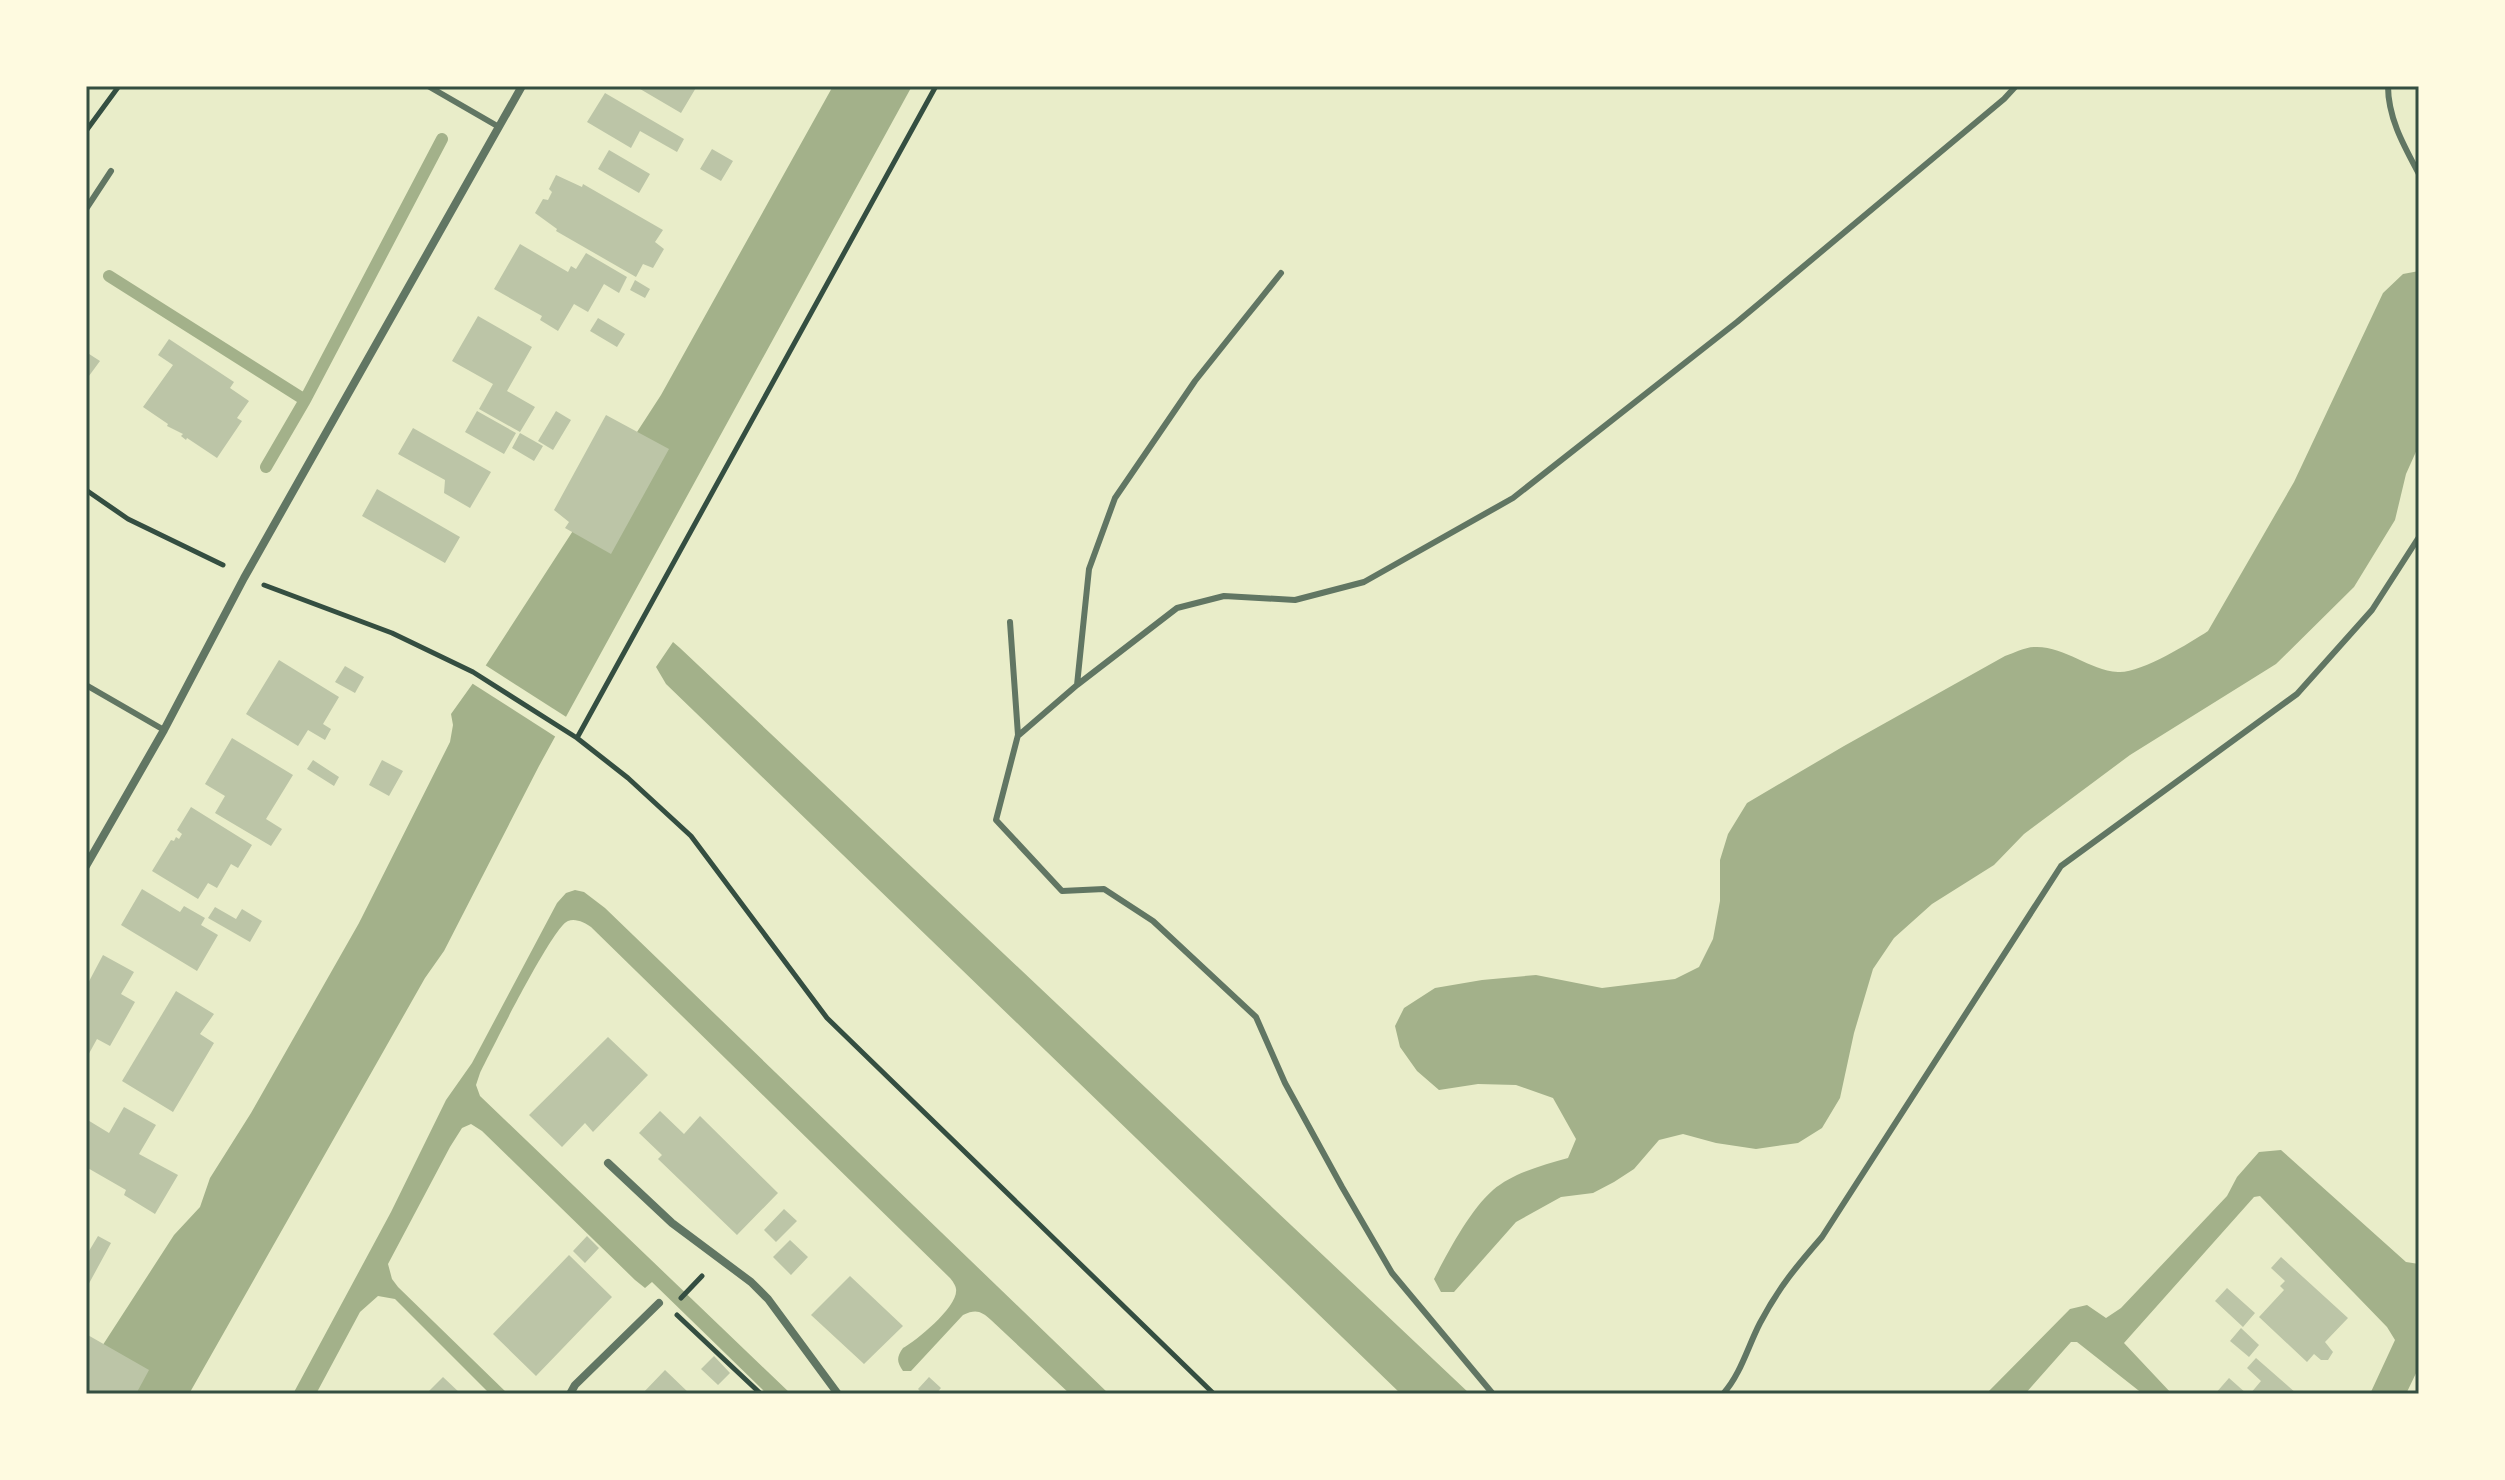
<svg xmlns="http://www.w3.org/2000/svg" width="2505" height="1480" font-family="'PT Serif',serif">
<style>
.water{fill:#a3b18a}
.pier{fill:#e9edc9}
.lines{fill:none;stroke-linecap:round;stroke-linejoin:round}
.stream{stroke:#a3b18a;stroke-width:12}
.building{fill:#bcc5a7}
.path{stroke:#344e41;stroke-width:5}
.service{stroke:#617663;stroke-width:6}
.minor{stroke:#617663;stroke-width:8}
.neatline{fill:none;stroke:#344e41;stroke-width:3}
</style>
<rect width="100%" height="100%" fill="#e9edc9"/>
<path class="water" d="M833,86H912L539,766L444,951L425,978L189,1394H86V1371L174,1235L200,1207L210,1178L251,1113L359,923L450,742L453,725L451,714L486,665L661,395Z
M2419,271V445L2406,474L2395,520L2354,587L2276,664L2130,755L2024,834L1994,865L1932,904L1894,938L1873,969L1854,1033L1840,1098L1822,1128L1798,1143L1756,1149L1716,1143L1683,1134L1659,1140L1634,1169L1614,1182L1593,1193L1561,1197L1516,1222L1454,1292H1441L1434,1279C1448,1252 1470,1210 1493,1190C1513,1173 1543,1165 1568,1158L1576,1139L1553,1098L1516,1085L1478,1084L1439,1090L1417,1071L1400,1047L1395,1026L1404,1008L1435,988L1482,980L1536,975L1602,988L1675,979L1699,967L1713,939L1720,901V860L1728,834L1747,803L1844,746L2005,656C2014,653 2025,647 2035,647C2065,646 2088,670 2118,672C2139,674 2190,643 2208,631L2294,482L2383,293L2403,274Z
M673,642L680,648L1470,1394H1401L666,684L656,667Z
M575,890L584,892L605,908L1109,1394H1070L991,1320C981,1311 976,1309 963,1315L911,1371H903C897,1362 896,1358 903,1348C916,1341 959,1306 956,1289C956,1286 952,1280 950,1278L591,927C585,923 576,918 568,921C553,926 491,1051 480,1073L476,1085L480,1096L791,1394H767L652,1282L645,1288L635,1280L482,1131L471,1124L462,1128L450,1147L388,1264L392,1279L398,1287L508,1394H490L395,1299L378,1296L360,1312L316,1394H293L391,1212L446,1100L472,1063L557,903L566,893Z
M2281,1150L2406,1262L2419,1264V1367L2406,1394H2370L2395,1340L2387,1327L2260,1196L2254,1197L2124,1343L2172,1394H2143L2077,1342H2071L2025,1394H1986L2070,1309L2087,1305L2106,1318L2121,1308L2227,1196L2237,1177L2259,1152Z"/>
<path class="pier" d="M482,663L571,720L559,739L470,682Z"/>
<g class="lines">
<path class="stream" d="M109,276L305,400
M266,467L305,400L442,139"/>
</g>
<path class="building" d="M635,86H697L681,113Z
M605,93L684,139L677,152L640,131L631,148L587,122Z
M712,149L733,161L721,181L700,169Z
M609,150L650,174L639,193L598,169Z
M556,175L582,187L583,184L663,230L655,242L664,249L653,268L643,264L636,277L556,231L557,229L535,213L543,199L548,200L552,192L549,189Z
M520,244L568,272L571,266L576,269L586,253L627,277L619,293L604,284L588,312L574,304L558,331L540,320L542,316L494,289Z
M635,280L650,289L645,298L630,290Z
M478,316L532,347L507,391L535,407L520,432L479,409L493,384L452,361Z
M598,318L625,334L617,347L590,331Z
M169,339L234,382L230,388L249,401L237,418L242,421L217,458L187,438L186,440L181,436L183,434L167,426L168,424L143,407L173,365L158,355Z
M86,352L100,361L86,380Z
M477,411L516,433L504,454L465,432Z
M556,411L571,420L553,450L538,441Z
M606,415L669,449L611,554L565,528L569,522L554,510Z
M413,428L491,472L470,508L444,493L445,480L398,454Z
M520,433L543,446L534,461L512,448Z
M377,489L460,537L445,563L362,516Z
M279,660L339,697L323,724L331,729L325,740L308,730L298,746L246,714Z
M345,666L364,677L355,693L335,682Z
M232,738L293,775L266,819L282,829L271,846L215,813L225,796L205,784Z
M313,760L339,777L334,786L307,769Z
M382,760L403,771L389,796L369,785Z
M191,807L252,845L238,868L231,864L217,888L208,883L198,899L152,871L171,840L174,841L176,837L179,839L182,834L177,830Z
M142,889L180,912L184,906L205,918L201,925L218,935L197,971L121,925Z
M215,907L236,919L242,909L262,921L250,942L208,918Z
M103,955L134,972L121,994L135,1002L110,1046L97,1039L86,1059V987Z
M176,991L214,1014L200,1034L214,1043L173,1112L122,1081Z
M608,1037L648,1075L593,1132L585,1123L562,1147L529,1115Z
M124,1107L156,1125L139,1154L178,1175L155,1214L124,1195L126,1190L86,1167V1119L109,1133Z
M660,1111L684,1134L700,1116L778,1193L737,1235L658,1159L662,1155L639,1133Z
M784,1209L797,1221L776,1242L764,1230Z
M98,1236L111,1243L86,1289V1256Z
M587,1236L599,1248L585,1263L573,1251Z
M790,1240L808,1257L791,1275L773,1257Z
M569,1255L612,1297L536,1376L493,1334Z
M2281,1257L2348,1318L2325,1342L2333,1352L2328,1360H2321L2314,1354L2307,1362L2259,1317L2284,1290L2280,1286L2285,1281L2271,1268Z
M850,1276L903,1326L864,1364L811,1315Z
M2227,1288L2255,1313L2243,1327L2215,1301Z
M2241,1328L2259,1345L2249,1357L2230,1341Z
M86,1334L149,1370L136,1394H86Z
M714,1356L730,1373L718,1385L701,1369Z
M2256,1358L2297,1394H2250L2261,1381L2247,1368Z
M665,1370L690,1394H642Z
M443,1377L461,1394H426Z
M929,1377L941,1388L936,1394H923L918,1389Z
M2229,1378L2247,1394H2215Z"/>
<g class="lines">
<path class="path" d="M86,87L87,86
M86,131L119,86
M86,490L128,519L223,565
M264,585L392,633L473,672L577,738L628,778L691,836L827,1018L1214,1394
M577,738L936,86
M681,1298L702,1276
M677,1315L761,1394"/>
<path class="service" d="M428,86L499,127
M2388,86C2388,118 2404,146 2419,174
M86,209L111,171
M1010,622L1018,735L996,820L1062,891L1104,889L1153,921L1256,1017L1285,1083L1342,1187L1392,1273L1493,1394
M86,685L164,730
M1077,685L1177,608L1224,596L1295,600L1364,582L1513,498L1737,322L2004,99L2016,86
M1019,735L1077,685L1089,569L1115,498L1195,381L1281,273
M1723,1394C1741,1374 1748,1346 1760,1323C1779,1287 1796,1267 1822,1237L2061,866L2297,694L2372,610L2419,537"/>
<path class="minor" d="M86,866L164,730L244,578L522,86
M608,1163L672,1223L751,1282L768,1299L838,1394
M570,1394L575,1385L659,1303"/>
</g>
<rect width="2505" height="1480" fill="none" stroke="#fefae0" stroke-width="176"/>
<rect x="88" y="88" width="2329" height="1304" class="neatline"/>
</svg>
